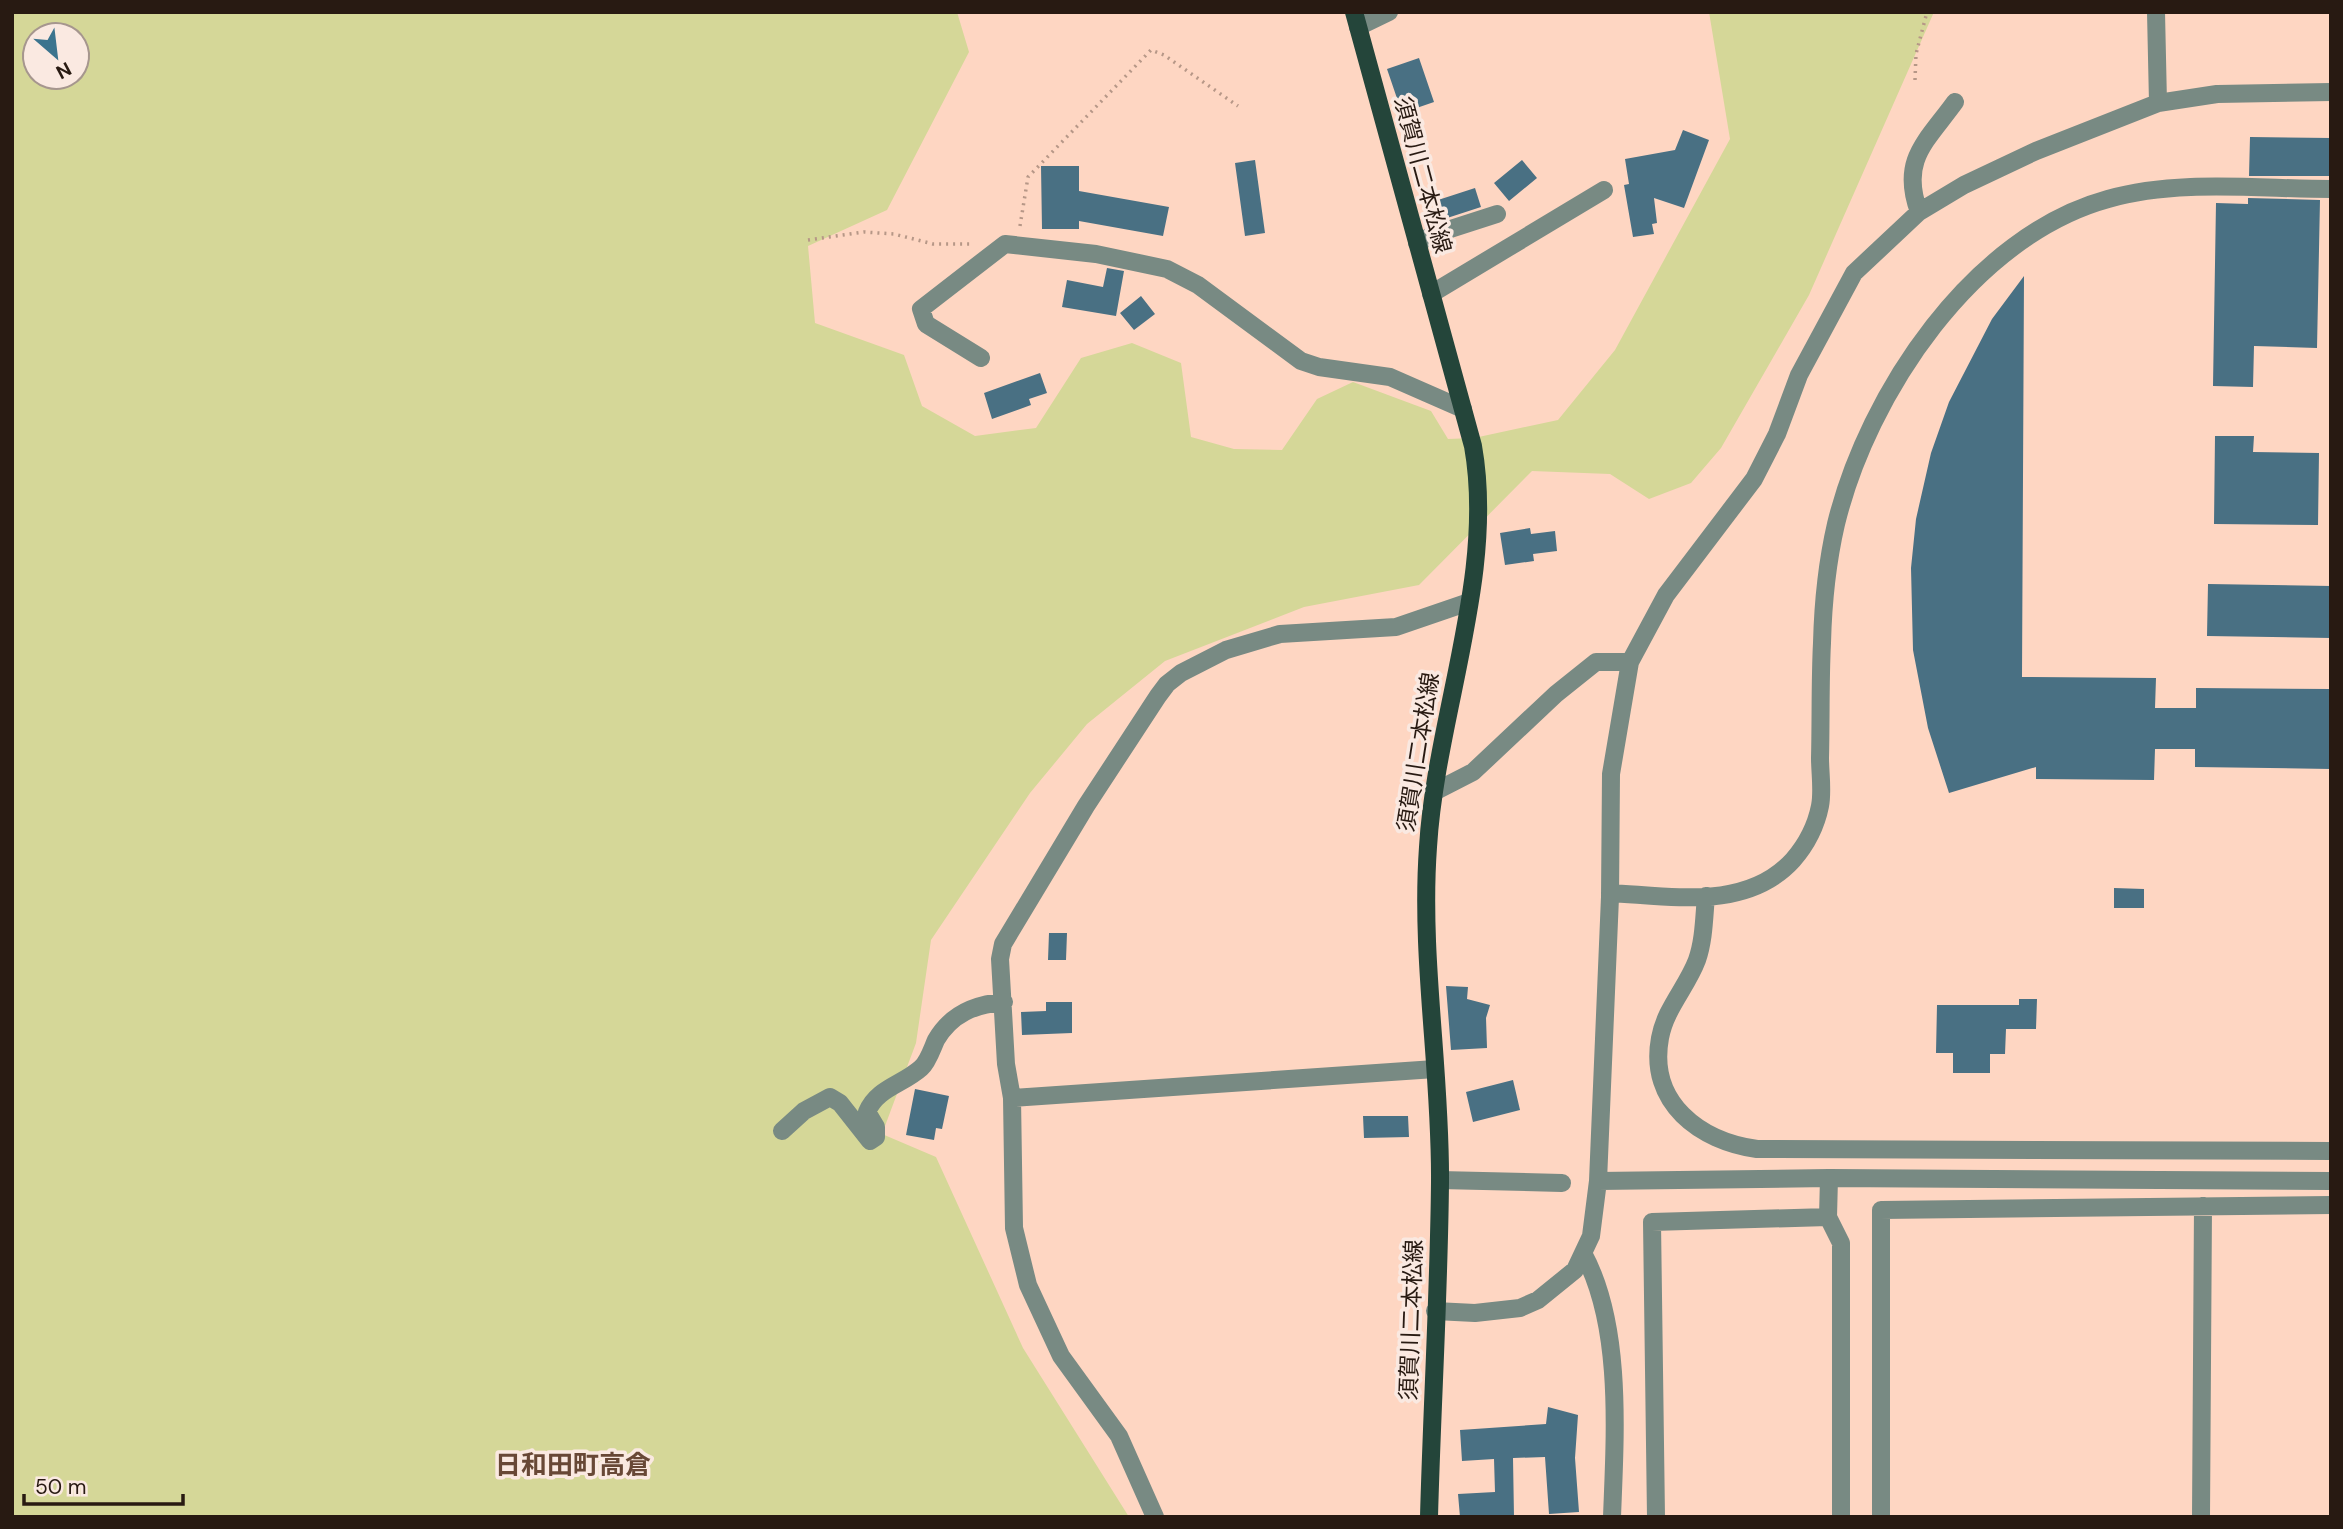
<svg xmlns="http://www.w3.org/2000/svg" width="2343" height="1529" font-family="'DM Sans','Noto Sans JP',sans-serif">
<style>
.green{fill:#d5d798;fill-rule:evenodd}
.building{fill:#497083}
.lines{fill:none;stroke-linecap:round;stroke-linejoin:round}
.path{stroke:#b69787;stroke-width:3.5;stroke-dasharray:2 5;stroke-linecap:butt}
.minor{stroke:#788a83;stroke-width:18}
.major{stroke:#24453a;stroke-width:18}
.labels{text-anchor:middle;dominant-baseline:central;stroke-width:7;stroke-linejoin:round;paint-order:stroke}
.street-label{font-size:23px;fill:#281a12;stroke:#fae9e1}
.quarter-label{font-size:26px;font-weight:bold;fill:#684836;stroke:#fae9e1}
</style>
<rect width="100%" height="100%" fill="#fed6c2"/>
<path class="green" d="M12,12H957L969,52L887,210L808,246L815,323L904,355L922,406L975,436L1036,428L1081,358L1132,343L1181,363L1191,437L1234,449L1282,450L1317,399L1353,382L1431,411L1448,439L1474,438L1558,420L1615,350L1730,139L1709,12H1934L1809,295L1721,448L1691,483L1649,499L1610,474L1532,471L1419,585L1304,607L1165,661L1087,724L1030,793L931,940L916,1043L882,1134L936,1157L1023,1348L1129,1517H12ZM35,35H77V77H35Z"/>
<path class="building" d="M1419,58L1434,102L1402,113L1387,69Z
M1683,130L1709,140L1684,208L1654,198L1657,223L1652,224L1654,234L1633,237L1624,185L1629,184L1625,159L1675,150Z
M2250,137L2331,138V176H2249Z
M1255,160L1265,233L1245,236L1235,163Z
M1522,160L1537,178L1509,201L1494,183Z
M1041,166H1079V191L1169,207L1163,236L1079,221V229H1042Z
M1475,188L1481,207L1441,220L1435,201Z
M2248,198L2320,200L2317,348L2254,346L2253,387L2213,386L2216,203L2248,204Z
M1107,268L1124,271L1116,316L1062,307L1067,280L1103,287Z
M2024,276L2022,677L2156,678L2155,708H2196V688L2331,689V769L2195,767V749H2155L2154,780L2036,779V767L1949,793L1928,728L1913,650L1911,568L1916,519L1931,453L1949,402L1992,319Z
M1141,296L1155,314L1134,330L1120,313Z
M1040,373L1047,393L1029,399L1031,405L992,419L984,393Z
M2215,436H2254L2253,452L2319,453L2318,525L2214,524Z
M1530,528L1531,534L1555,531L1557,551L1533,554L1534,561L1505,565L1500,533Z
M2208,584L2331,586V638L2207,636Z
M2114,888L2144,889V908H2114Z
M1049,933H1067L1066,960H1048Z
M1446,986L1468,987L1467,999L1490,1005L1486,1018L1487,1048L1451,1050Z
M2019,999H2037L2036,1029H2006L2005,1054H1990V1073H1953V1053H1936L1937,1005H2019Z
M1046,1002H1072V1033L1022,1035L1021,1012L1046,1011Z
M1513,1080L1520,1110L1473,1122L1466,1092Z
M915,1089L949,1096L942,1129L936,1128L934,1140L906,1135Z
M1363,1116H1408L1409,1137L1364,1138Z
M1548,1407L1578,1415L1575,1458L1579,1512L1549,1514L1545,1457L1513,1458L1514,1517H1460L1458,1494L1495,1492L1494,1459L1462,1461L1460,1430L1546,1424Z"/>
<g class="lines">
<path class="path" d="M1915,80L1916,54L1927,12
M1020,226L1028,177L1151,50L1164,55L1238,106
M808,240L864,232L894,234L933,244H972"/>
<path class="minor" d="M2156,12L2158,103
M1358,27L1389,12
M1919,212C1900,160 1926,142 1955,102
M1417,243L1435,234L1497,214
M1431,294L1604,190
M981,358L926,324L921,309L1005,244L1096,254L1167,269L1198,285L1301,361L1319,367L1390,377L1463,409
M1434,792L1473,772L1556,694L1596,662H1630
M1610,893C1671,896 1747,911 1793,860C1806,845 1816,826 1820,806C1823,791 1820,773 1820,758C1821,720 1820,681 1822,643C1823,603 1827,563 1836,524C1868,393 1973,236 2108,199C2178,179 2259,189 2331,189
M1706,896C1704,918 1704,940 1697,960C1687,987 1665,1009 1660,1038C1648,1103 1700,1141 1757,1149L2331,1151
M1012,1098L1435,1069
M782,1131L804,1111L830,1097L840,1103L870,1141L876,1137V1127L867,1112C877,1088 902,1085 921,1068C928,1062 932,1049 936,1040C951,1014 975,1004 1004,1002
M1440,1180L1562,1183
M1598,1181L1829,1178L2331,1181
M1828,1217L1841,1243V1517
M1583,1253C1623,1326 1615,1436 1612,1517
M1435,1311L1475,1313L1520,1308L1538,1300L1575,1270L1591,1236L1598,1181L1610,897L1611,774L1630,662L1666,595L1754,479L1777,434L1799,375L1854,273L1919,212L1964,185L2036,151L2158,103L2217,94L2331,92
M1155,1517L1119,1436L1061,1356L1028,1285L1014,1228L1012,1098L1006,1064L1000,959L1003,944L1086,806L1158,696L1167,684L1181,673L1226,650L1280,634L1396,627L1469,602
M1656,1517L1652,1222L1828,1217L1829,1178
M1881,1517V1210L2331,1205
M2201,1517L2203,1206"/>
<path class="major" d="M1354,12L1473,446C1496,576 1436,715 1428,847C1420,958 1441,1070 1440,1182C1439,1293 1432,1405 1429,1517"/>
</g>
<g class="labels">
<g class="street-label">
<text transform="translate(1423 175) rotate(75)">須賀川二本松線</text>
<text transform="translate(1418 752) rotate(-81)">須賀川二本松線</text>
<text transform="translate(1411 1320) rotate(-88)">須賀川二本松線</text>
</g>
<g class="quarter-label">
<text x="573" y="1465">日和田町高倉</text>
</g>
</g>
<rect width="2343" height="1529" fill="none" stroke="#281a12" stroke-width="28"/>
<g transform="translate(56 56) rotate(152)"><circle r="33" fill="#fae9e1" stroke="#a6968e" stroke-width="2"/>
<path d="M0-5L12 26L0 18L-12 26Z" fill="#3b748e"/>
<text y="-10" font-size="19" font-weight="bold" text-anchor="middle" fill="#281a12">N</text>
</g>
<path d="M24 1494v10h159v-10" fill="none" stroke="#281a12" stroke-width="3.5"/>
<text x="35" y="1494" font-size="21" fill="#281a12" stroke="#fae9e1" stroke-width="5" paint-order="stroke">50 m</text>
</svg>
